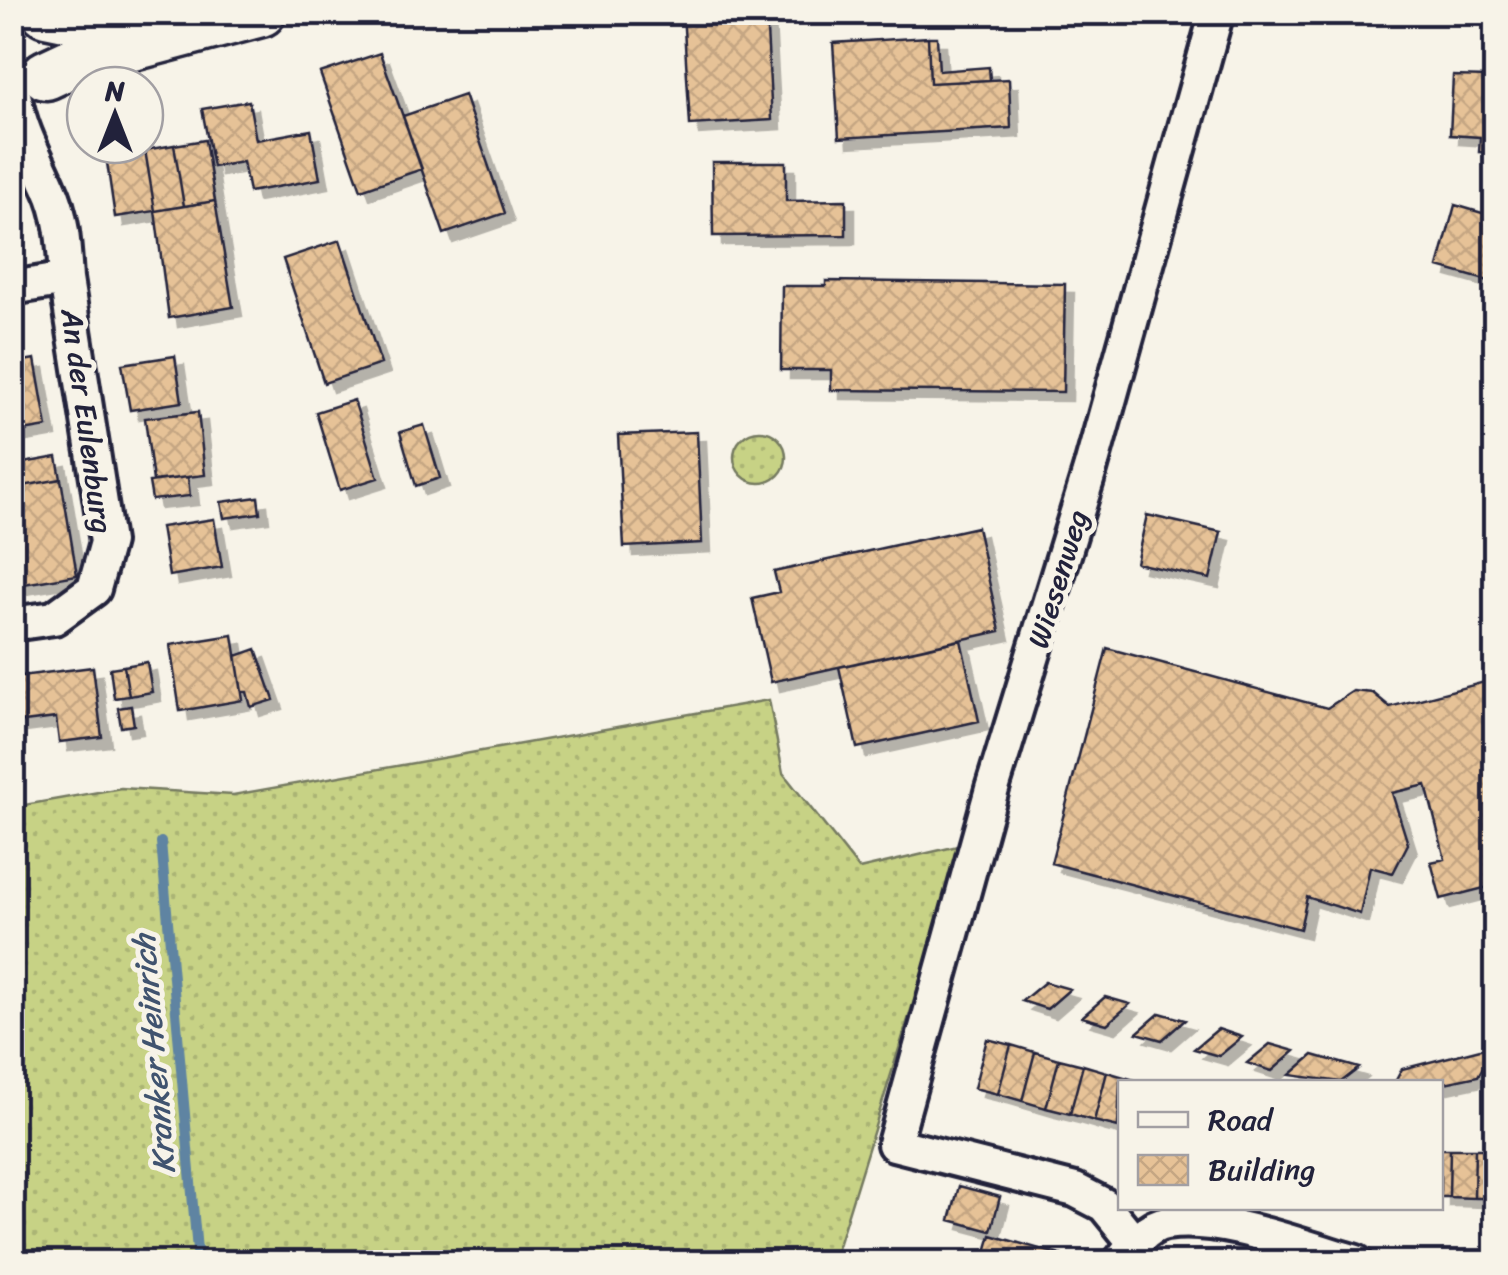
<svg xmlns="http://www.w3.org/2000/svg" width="1508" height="1275" font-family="Sriracha,sans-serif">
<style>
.grass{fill:url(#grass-dots);stroke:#747a60;stroke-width:2.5}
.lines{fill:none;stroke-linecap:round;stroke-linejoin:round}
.stream{stroke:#5e84a2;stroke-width:10}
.building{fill:url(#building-cross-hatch);stroke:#22223b;stroke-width:2.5;filter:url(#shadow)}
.minor-casing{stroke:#22223b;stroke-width:40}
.secondary-casing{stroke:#22223b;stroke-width:55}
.minor{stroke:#f7f3e8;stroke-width:32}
.secondary{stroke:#f7f3e8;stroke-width:48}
.labels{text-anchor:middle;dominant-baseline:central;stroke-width:10;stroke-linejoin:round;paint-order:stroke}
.street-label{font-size:30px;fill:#22223b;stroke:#f7f3e8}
.water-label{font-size:32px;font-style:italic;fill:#40536f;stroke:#f7f3e8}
</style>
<defs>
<pattern id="grass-dots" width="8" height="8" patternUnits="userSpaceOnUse" patternTransform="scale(2.5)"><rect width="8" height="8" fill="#c7d285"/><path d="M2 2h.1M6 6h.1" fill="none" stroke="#abb474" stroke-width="1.8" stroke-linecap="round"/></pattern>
<pattern id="building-cross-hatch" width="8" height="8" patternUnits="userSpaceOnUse" patternTransform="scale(2.5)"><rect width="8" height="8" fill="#e6c297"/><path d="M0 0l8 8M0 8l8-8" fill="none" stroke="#c5a683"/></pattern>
<filter id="shadow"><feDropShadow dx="9" dy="9" stdDeviation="0" flood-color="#0004"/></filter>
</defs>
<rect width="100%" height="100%" fill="#f7f3e8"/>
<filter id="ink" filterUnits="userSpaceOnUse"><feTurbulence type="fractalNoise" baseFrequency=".01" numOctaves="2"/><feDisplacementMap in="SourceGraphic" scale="20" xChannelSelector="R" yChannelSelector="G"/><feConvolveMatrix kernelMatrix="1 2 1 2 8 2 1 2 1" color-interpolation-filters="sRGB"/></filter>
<g filter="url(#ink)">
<path class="grass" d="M734 457a26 26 0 1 1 52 0a26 26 0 1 1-52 0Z
M769,700L783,773L859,869L962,845L833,1262H13V807L121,788L233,795Z"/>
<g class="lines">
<path class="stream" d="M161,842L198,1262"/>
</g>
<path class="building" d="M683,12H766L772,120L690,125Z
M928,37L930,83L1009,79L1011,128L839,138L833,43Z
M928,37H937L939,71L989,67L990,80L930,83Z
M380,53L422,169L361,190L320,73Z
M1489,65H1496V153L1479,152L1480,137L1450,135L1453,76L1489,77Z
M464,95L505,213L444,234L403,116Z
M249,101L256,140L311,130L320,179L249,192L243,162L213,167L202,109Z
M205,140L215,201L184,206L174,145Z
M174,145L184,206L155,211L145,150Z
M145,150L155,211L115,217L106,156Z
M712,162H786V201L846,200V235L713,236Z
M215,201L233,307L169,318L155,211Z
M1455,205L1496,217V283L1438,267Z
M340,240L381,364L324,383L283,259Z
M826,281L1065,284L1063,392L831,390V370H781L782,286H826Z
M175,356L182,402L130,410L122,364Z
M35,359L47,427L12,433V363Z
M354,400L378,478L340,490L316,412Z
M198,412L205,475L153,481L145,418Z
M424,425L440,478L416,486L400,432Z
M697,432L702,543L624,547L618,435Z
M57,457L61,479L12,488V465Z
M188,477L190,496L152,500L149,482Z
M61,479L77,575L12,586V488Z
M258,497L260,513L224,518L221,502Z
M1147,515L1221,532L1210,579L1136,563Z
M214,519L222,567L169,576L161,527Z
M977,527L1000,631L771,682L752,598L779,592L774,572Z
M233,635L243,700L180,711L170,645Z
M961,640L979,721L857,748L839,667Z
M1107,648L1327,708L1353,691L1373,693L1390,707L1496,679V885L1441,899L1431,862L1445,859L1426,785L1392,793L1408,844L1393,873L1370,867L1360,914L1307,897L1300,929L1051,863Z
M256,649L274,700L251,707L247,692H242L236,656Z
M147,662L152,692L129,696L124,666Z
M124,666L129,696L114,698L110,668Z
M93,667L102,737L59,742L56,718L16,723L12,677Z
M131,706L134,725L121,727L118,708Z
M1045,982L1070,989L1047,1009L1022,1001Z
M1105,997L1130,1004L1107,1024L1082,1017Z
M1160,1013L1185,1020L1162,1040L1137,1033Z
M1218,1029L1242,1037L1219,1056L1194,1049Z
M987,1039L1011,1045L998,1094L974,1088Z
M1270,1044L1295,1051L1272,1071L1247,1063Z
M1011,1045L1035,1052L1022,1101L998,1094Z
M1496,1045L1478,1076L1440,1084L1395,1082L1402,1069Z
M1035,1052L1059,1059L1046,1108L1022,1101Z
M1313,1055L1359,1068L1341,1082L1290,1075Z
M1059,1059L1083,1065L1070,1114L1046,1108Z
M1083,1065L1107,1072L1094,1121L1070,1114Z
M1107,1072L1131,1079L1120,1082L1118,1127L1094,1121Z
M1440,1149H1450L1449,1197H1440Z
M1450,1149H1475L1474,1198L1449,1197Z
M1475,1149H1496V1198H1474Z
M959,1186L1000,1197L991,1231L950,1220Z
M991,1235L1061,1255L1059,1262H983Z"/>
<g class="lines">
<g class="minor-casing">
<path id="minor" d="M12,288L66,279C64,248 63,216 49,187C36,157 21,132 15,99
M12,624L54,618L94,589L107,542L66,279
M1134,1242L1104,1205L1075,1190L894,1144L992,789L1090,470L1217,12
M1120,1262C1131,1247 1146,1226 1166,1223C1222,1214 1302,1247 1356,1262"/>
</g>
<g class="secondary-casing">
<path id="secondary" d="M46,12L99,23L153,22
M46,75L76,61L261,12"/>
</g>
<use href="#minor" class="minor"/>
<use href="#secondary" class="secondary"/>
</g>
</g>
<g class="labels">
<g class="street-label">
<text transform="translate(87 421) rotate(82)">An der Eulenburg</text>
<text transform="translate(1058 579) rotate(-73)">Wiesenweg</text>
</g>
<g class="water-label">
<text transform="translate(154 1054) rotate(-95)">Kranker Heinrich</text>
</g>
</g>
<rect width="1508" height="1275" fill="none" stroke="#f7f3e8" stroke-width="50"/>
<rect x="25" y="25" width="1458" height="1225" fill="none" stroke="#22223b" stroke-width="4" filter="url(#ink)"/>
<rect x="1118" y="1080" width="325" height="130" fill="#f7f3e8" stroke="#a29fa3" stroke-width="2.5"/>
<rect x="1138" y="1112" width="50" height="15" fill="#f7f3e8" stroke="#a29fa3" stroke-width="2.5"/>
<text x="1208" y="1130" font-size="30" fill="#22223b">Road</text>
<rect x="1138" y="1155" width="50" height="30" fill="url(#building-cross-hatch)" stroke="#a29fa3" stroke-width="2.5"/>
<text x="1208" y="1180" font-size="30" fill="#22223b">Building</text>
<g transform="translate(115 115)"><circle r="48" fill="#f7f3e8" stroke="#a29fa3" stroke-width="2.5"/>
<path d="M0-8L18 38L0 25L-18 38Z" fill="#22223b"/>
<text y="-15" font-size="28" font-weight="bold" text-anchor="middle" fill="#22223b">N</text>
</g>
</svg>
